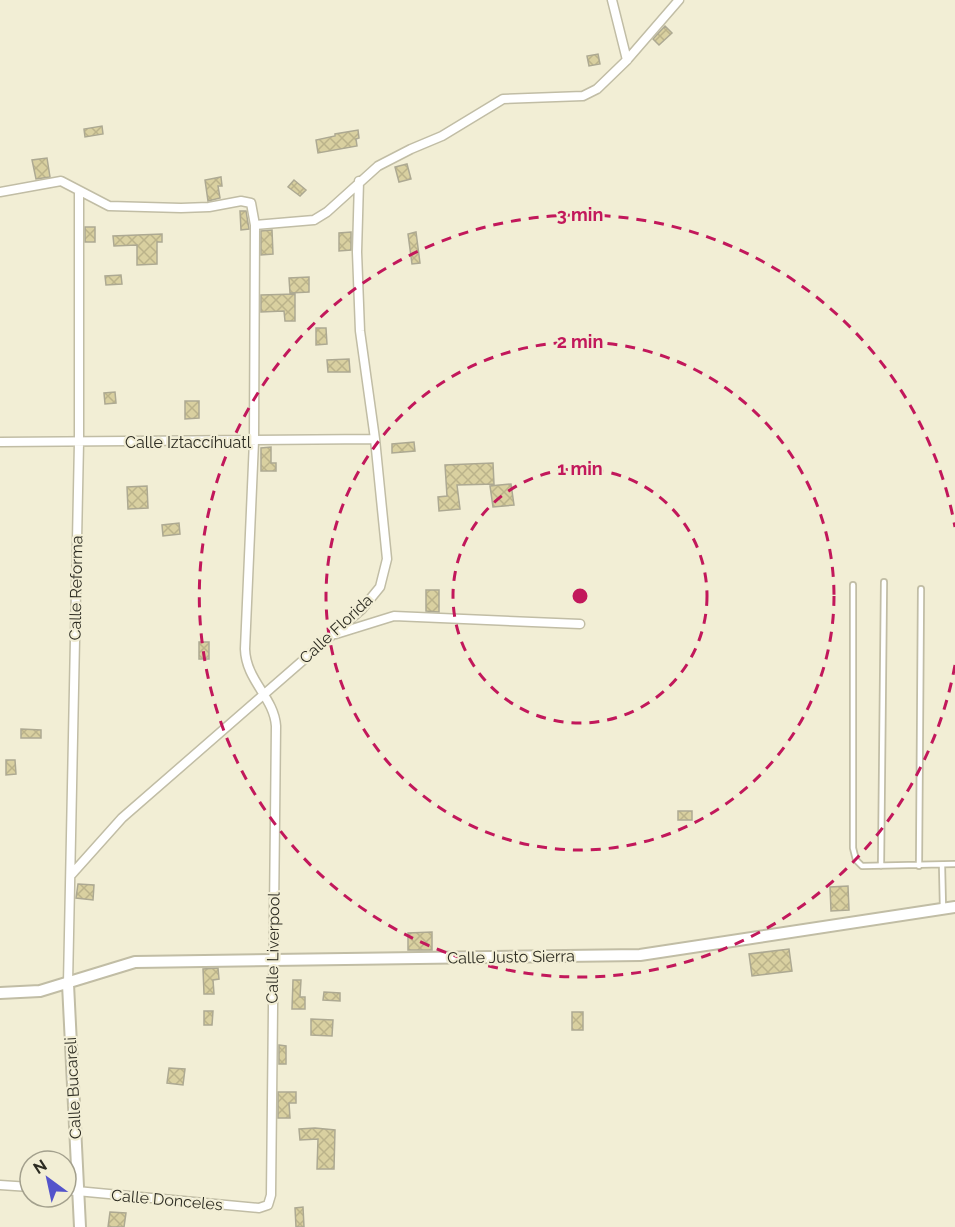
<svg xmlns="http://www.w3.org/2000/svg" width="955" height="1227" font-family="Raleway,sans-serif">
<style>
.building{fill:url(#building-cross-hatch);stroke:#ada992;stroke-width:1.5}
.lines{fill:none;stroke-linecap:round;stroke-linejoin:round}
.service-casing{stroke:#c1bda5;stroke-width:8}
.minor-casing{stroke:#c1bda5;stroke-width:11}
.tertiary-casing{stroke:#c1bda5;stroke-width:14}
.service{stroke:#fff;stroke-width:4.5}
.minor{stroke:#fff;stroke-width:8}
.tertiary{stroke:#fff;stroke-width:10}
.ring{fill:none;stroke:#c2185b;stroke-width:3;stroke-dasharray:10 8}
.labels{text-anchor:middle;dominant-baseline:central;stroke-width:4.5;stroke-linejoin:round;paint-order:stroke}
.street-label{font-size:16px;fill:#2d2c22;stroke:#f2eed5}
.centre{fill:#c2185b;stroke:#f2eed5;stroke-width:3}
.ring-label{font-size:18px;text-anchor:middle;font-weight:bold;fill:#c2185b;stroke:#f2eed5;stroke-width:4.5;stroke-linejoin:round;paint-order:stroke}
</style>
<defs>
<pattern id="building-cross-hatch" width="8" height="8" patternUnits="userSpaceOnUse" patternTransform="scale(1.5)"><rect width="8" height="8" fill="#d9d0a0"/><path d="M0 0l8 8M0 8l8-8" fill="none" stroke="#bbb38a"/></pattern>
</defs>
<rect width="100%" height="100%" fill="#f2eed5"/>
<path class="building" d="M665,26L672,33L659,45L653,39Z
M598,54L600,64L589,66L587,56Z
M102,126L103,134L85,137L84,129Z
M358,130L359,138L356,139L357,146L318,153L316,140L335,136V134Z
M47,158L50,177L36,179L32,160Z
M407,164L411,179L399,182L395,167Z
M221,177L222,186H218L220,198L208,201L205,180Z
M294,180L306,190L300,196L288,187Z
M240,211H246L249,229L241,230Z
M85,227H95V242H85Z
M272,230L273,254L261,255V231Z
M351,232V250L339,251V233Z
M416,232L420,263L412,264L408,234Z
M162,234V242H157V264L137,265V245L114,246L113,236Z
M121,275L122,284L106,285L105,276Z
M309,277V292L290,293L289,278Z
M295,294V321H285L284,311L261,312V295Z
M316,328H326L327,344L316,345Z
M349,359L350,372H328L327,360Z
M115,392L116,403L105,404L104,393Z
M185,401H199V418L185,419Z
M414,442L415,451L392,453V444Z
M271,447V463H276V471H261V448Z
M493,463L494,484L457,485L460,509L439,511L438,497L447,496L445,465Z
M511,484L514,505L493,507L490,486Z
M147,486L148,508L128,509L127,487Z
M179,523L180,534L163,536L162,525Z
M426,590H439V612L426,611Z
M199,642H209V659H199Z
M21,729L41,730V738H21Z
M6,760H15L16,774L6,775Z
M678,811H692V820H678Z
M78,884L94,885L93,900L76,898Z
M848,886L849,910L831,911L830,887Z
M432,932V950H408V933Z
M789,949L792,971L752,976L749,954Z
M218,968L219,979L213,980L214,994H204L203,969Z
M293,980H301L300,997H305V1009H292Z
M324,992L340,993V1001L323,1000Z
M204,1011H213L212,1025H204Z
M572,1012H583V1030H572Z
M311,1019L333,1020L332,1036L311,1035Z
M279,1045L286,1046V1064H279Z
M169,1068L185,1069L183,1085L167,1083Z
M278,1092H296V1103H289L290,1118H278Z
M315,1128L335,1130L334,1169H317L318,1139L300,1140L299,1129Z
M303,1207L304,1227H296L295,1208Z
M110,1212L126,1213L124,1227H108Z"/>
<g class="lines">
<g class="service-casing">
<path id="service" d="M853,585V848L856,860L862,866L955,864
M942,865L943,909
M881,866L884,582
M919,866L921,589"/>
</g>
<g class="minor-casing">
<path id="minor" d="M612,0L627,60
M0,192L61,181L109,206L181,208L209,207L241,201L251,203L255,225L254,441L245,649C246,681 274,697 276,726L271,1195L268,1205L259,1208L66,1190
M255,225L314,220L327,212L378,166L411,149L442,136L503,99L583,96L597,89L627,60L679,0
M0,442L375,439
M336,634L394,616L580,624
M71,875L122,818L362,609L380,587L387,559L375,439L360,331L357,252L359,181
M68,984L79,442V191
M0,1185L30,1187"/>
</g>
<g class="tertiary-casing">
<path id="tertiary" d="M68,984L80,1227
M0,993L40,991L135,962L640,955L955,907"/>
</g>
<use href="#service" class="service"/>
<use href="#minor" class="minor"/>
<use href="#tertiary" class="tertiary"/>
</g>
<g class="ring">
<circle cx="580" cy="596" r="127"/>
<circle cx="580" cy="596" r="254"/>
<path d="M955 665A381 381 0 1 1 955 527"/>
</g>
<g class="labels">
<g class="street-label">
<text x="188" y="442">Calle Iztaccíhuatl</text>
<text transform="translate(76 588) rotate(-89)">Calle Reforma</text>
<text transform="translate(336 629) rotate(-43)">Calle Florida</text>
<text transform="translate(273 948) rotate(-89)">Calle Liverpool</text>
<text transform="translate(511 957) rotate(-1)">Calle Justo Sierra</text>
<text transform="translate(73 1088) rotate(-93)">Calle Bucareli</text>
<text transform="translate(167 1200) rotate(5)">Calle Donceles</text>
</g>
</g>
<circle cx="580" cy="596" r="9" class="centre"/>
<g class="ring-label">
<text x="580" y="221">3 min</text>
<text x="580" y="348">2 min</text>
<text x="580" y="475">1 min</text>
</g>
<g transform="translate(48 1179) rotate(327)"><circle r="28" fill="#f2eed5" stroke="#a3a08d" stroke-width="1.5"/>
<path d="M0-4.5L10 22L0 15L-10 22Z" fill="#5454cb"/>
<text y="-9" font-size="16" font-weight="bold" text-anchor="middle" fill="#2d2c22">N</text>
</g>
</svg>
